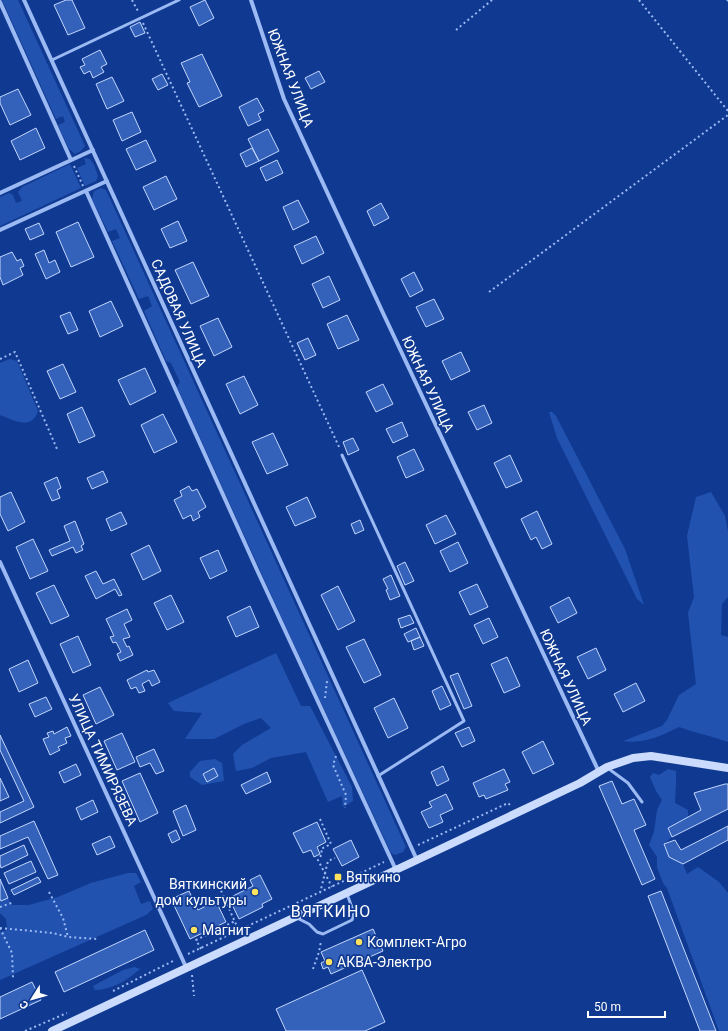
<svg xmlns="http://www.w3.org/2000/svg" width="728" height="1031" font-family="Roboto,sans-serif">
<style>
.green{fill:#2252b0;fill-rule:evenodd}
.building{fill:#3461b9;stroke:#c3d7fd}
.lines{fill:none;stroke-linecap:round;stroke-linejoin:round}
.path{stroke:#9bb9f3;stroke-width:2;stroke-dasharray:2 3;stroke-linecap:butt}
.lane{stroke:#9bb9f3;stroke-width:3}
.street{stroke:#9bb9f3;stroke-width:4}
.secondary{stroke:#cbdbfd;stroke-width:8}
.poi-dot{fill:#ffe25d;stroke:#103a91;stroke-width:1.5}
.labels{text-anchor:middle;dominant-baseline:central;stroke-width:3.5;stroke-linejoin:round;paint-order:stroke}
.street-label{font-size:14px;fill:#fff;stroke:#103a91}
.poi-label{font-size:14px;fill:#fff;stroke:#103a91;text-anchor:start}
.quarter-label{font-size:16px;letter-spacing:1px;fill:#fff;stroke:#103a91}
</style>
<rect width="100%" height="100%" fill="#103a91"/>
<path class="green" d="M2,0H18L85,146L81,151L75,154L69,149L58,125L65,122L63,116L56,119Z
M84,158L90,159L94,165L98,176L96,181L85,186L77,168L86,164Z
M70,164L81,188L0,226V197L9,193L13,195L16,203L22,201L18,192L22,187Z
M101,188L106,190L406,847L403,852L395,855L391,853L283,621L177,387L180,382L171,363L166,361L144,311L152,306L148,296L139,299L112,241L120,238L116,229L108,232L92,199L94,191Z
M10,359L17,361L38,411C31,431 14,420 0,415V363Z
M549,412H552L556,416L625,549L644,605L637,599L557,438Z
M711,492L725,516L728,532V597L722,604L721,635L728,637V742C712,736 695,733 679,727C661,736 644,744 623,741L662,726L667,720L679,695L696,684L688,613L694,597L687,536L696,497Z
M276,653L301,706H310L352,787L353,801L343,807L342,796L328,802L306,752L271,758L252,768L236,771L233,754L242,745L271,728L261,718L244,724L214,739H185L202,713L174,711L168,703Z
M215,759L222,763L224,781L202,785L190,777V772L200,761ZM214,768L218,776L207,782L203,774Z
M668,769L676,771V781L675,803L688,810V817L669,828L672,837L664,844L669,857L683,864L687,874L698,867L719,882L728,893V1031H719L667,888L663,883L657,867V857L649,845L654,832L657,810L662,800L656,791L650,777L653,773L659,775Z
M128,873H136L141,882L134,886L141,904L150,901L153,909L146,915L0,980V932L7,930L6,919L0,913V899L1,901L8,898L12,905H29L58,897L91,883Z
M135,967L140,969C128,980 111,990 95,990L93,986L123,970Z"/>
<path class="building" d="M66,0H72L85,28L68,35L54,5Z
M205,0L214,18L199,26L190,7Z
M140,22L145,33L135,37L130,27Z
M100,50L107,64L101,67L104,72L93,78L90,71L84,74L80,67L85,65L82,59Z
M202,54L222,96L199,107L187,83L190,82L181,63Z
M319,71L325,82L311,89L305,78Z
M162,74L168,85L158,90L152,79Z
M112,77L124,101L107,109L96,84Z
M18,89L31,115L10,125L0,103V97Z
M257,98L264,111L258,114L261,120L248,126L239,107Z
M132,112L141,132L122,141L113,120Z
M36,128L45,148L20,160L11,141Z
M268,129L279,151L259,161L248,139Z
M146,140L156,161L136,170L126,149Z
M252,148L259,161L246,167L240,154Z
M277,160L283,173L266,181L260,168Z
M166,176L177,199L154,210L143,187Z
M298,200L309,222L293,230L283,207Z
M381,203L389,218L374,226L367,211Z
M178,221L187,241L170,248L161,229Z
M78,222L94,257L71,267L56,232Z
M39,223L44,234L30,240L25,229Z
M316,236L324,253L302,264L294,246Z
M44,250L49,263L55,260L60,272L46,279L35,254Z
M12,252L17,261L21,259L24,266L20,268L23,275L3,285L0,277V257Z
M193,262L209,296L191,304L175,270Z
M414,272L423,290L410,297L401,279Z
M329,276L340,300L323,308L312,284Z
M434,299L444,319L426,327L416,307Z
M111,301L123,326L100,337L89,311Z
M70,312L78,330L68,334L60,316Z
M347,315L359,340L338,349L327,324Z
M218,318L232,347L214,356L200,326Z
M308,338L316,355L305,360L297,343Z
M461,352L470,371L451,380L442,361Z
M63,364L76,392L60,399L47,371Z
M145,368L156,392L130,405L118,380Z
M244,376L258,405L240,414L226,384Z
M383,384L393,404L376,412L366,392Z
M484,405L492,423L477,430L468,412Z
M82,407L95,436L79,443L67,414Z
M163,414L177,442L154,453L141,425Z
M402,422L408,436L393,443L386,429Z
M273,433L288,465L267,474L252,442Z
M353,438L359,450L348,455L343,442Z
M414,449L424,470L406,478L397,457Z
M510,455L522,481L506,488L494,463Z
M103,471L108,482L92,489L87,478Z
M57,477L61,488L57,490L60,498L52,501L44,483Z
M189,486L192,491L197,489L206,507L198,512L200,517L193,521L191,515L183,519L174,500L182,496L180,491Z
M11,492L25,522L8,531L0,514V497Z
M307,497L316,517L295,526L286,507Z
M537,511L552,544L542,549L536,537L531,540L521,519Z
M121,512L127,524L111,531L106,519Z
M446,515L456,534L435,544L426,525Z
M360,520L364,530L355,534L351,524Z
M75,521L84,544L81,546L83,550L76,553L73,547L52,556L49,550L70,541L64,526Z
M33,539L48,571L30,579L16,547Z
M458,542L468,563L450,572L440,551Z
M149,545L161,571L143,580L131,554Z
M218,550L227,571L210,579L200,558Z
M405,562L414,581L405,585L397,566Z
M96,571L103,584L114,579L122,595L119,596L115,589L96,599L85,576Z
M391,575L400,596L390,600L386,590L388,589L383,579Z
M477,584L488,607L470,615L459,592Z
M54,585L69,616L51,624L36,593Z
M338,586L355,621L338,630L321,595Z
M171,595L184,622L167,630L154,603Z
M569,597L577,613L558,623L550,607Z
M250,606L259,627L236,637L227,617Z
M127,609L132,620L124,624L130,637L123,639L127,647L129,646L133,655L120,661L117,654L121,652L116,642L113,643L110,637L114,636L106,619Z
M410,615L414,623L401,628L398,619Z
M489,618L498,637L483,644L474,625Z
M416,628L420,637L408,642L404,634Z
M78,636L91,665L73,673L60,644Z
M420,637L424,646L414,650L411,641Z
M364,639L381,675L364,683L346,647Z
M596,648L606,670L588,679L577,657Z
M507,657L520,686L504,693L491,664Z
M28,660L38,683L19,692L9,669Z
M147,670L148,672L154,670L160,682L152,686L149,680L142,684L145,691L139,693L136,687L131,689L127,680Z
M458,673L472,706L464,709L450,676Z
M636,683L645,701L623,712L614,694Z
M442,686L451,705L440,710L432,691Z
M100,687L114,715L96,724L83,695Z
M46,697L52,709L35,717L29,704Z
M394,698L408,728L388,738L374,708Z
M67,727L71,736L65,738L67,743L58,747L60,750L50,755L43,739L49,737L47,733L53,731L54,734Z
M469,727L475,741L462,747L455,733Z
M122,733L135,762L117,770L104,741Z
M0,735L34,807L0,823V812L24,801L0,750Z
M543,741L554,764L533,774L522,752Z
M154,749L164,771L156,774L150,763L140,767L136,757Z
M76,764L81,775L64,783L59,772Z
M443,766L449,780L437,786L431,772Z
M214,768L218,776L207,782L203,774Z
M504,769L510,782L505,784L508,790L486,799L484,795L479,797L473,783Z
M267,772L271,782L246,794L241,785Z
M140,773L158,813L140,822L122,781Z
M0,778L9,797L0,801Z
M612,781L622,804L634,799L646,825L634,830L655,879L642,885L599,786Z
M725,784H728V809L672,837L668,828L701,810L694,793Z
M446,794L453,809L440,815L443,822L429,828L421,812L432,807L429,802Z
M93,800L98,812L81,820L76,808Z
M186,805L196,830L183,836L173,811Z
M34,821L58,875L48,879L28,837L0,849V836Z
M317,822L326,842L317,847L320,854L314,857L311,850L303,853L293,833Z
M728,826V840L683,864L669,857L664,844L675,840L681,850Z
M176,830L180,839L172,843L168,834Z
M110,836L115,847L97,855L92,844Z
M351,840L359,857L342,866L333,849Z
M24,845L28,855L1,868L0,864V856Z
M31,861L36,872L9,884L4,873Z
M260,875L272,899L262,904L263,907L239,919L229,898L253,886L250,880Z
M38,877L41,882L14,895L11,890Z
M0,879L8,898L1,901L0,899Z
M189,891L198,910L216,901L226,922L190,939L171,899Z
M661,891L716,1031H700L648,896Z
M373,929L383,951L331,974L328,967L323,969L321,963L325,961L321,952Z
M145,930L154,950L64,992L55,972Z
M362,970L385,1022L365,1031H286L276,1009Z
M32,982L41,1000L0,1019V997Z"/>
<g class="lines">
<path class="path" d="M132,0L139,13
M639,0L728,111
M727,0L728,1
M143,23L340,449
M456,30L492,0
M74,166L83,186
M489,292L728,115
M0,359L15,352L57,449
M325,698L327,681
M336,756L333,765L346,795L345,808
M320,819L331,844L321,849L322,854L318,860L332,887
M418,845L508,803L511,806
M219,886L239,931
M49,892L63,918L68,937
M320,893L328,861L335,858
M0,907L14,902
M0,928L53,933L68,937L98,939
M0,928L12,953L13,978
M201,949L196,940L235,921
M188,954L384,862
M313,969L319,952L321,941
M192,975L194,996
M113,991L175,960
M25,1031L67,1013"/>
<path class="lane" d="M52,60L179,0
M342,455L464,721L378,776
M609,769L628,783L642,802
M297,918L309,924L317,932L323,934L352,920L354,913L347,894"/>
<path class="street" d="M24,0L417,860
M251,0L284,99L383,313L599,772
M0,2L71,160
M86,191L257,570L396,870
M0,193L93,150
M0,230L107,181
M0,562L186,967"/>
<path class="secondary" d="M52,1031L417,860L580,783L607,767L633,758L651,756L728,768"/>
</g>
<g class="poi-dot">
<rect x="334" y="873" width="8" height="8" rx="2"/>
<circle cx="255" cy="892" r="4"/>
<circle cx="194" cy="930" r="4"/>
<circle cx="359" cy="942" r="4"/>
<circle cx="329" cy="962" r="4"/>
</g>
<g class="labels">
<g class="street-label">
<text transform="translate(291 78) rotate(69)">ЮЖНАЯ УЛИЦА</text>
<text transform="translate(179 313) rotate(66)">САДОВАЯ УЛИЦА</text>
<text transform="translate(428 384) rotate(65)">ЮЖНАЯ УЛИЦА</text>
<text transform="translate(566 677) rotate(65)">ЮЖНАЯ УЛИЦА</text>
<text transform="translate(103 760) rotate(65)">УЛИЦА ТИМИРЯЗЕВА</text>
</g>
<g class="poi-label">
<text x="346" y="877">Вяткино</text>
<text x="247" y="884" text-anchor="end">Вяткинский<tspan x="247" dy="16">дом культуры</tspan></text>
<text x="202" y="930">Магнит</text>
<text x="367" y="942">Комплект-Агро</text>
<text x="337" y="962">АКВА-Электро</text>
</g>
<g class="quarter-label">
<text x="331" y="911">ВЯТКИНО</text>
</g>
</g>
<g transform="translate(32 999) rotate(233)" stroke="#103a91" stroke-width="3" paint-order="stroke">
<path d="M0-3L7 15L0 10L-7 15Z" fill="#ffffff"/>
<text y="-6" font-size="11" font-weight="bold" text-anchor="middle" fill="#ffffff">С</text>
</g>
<path d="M588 1011v6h77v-6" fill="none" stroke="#ffffff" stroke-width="2"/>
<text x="594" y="1011" font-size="12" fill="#ffffff" stroke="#103a91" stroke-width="3" paint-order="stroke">50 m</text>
</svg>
